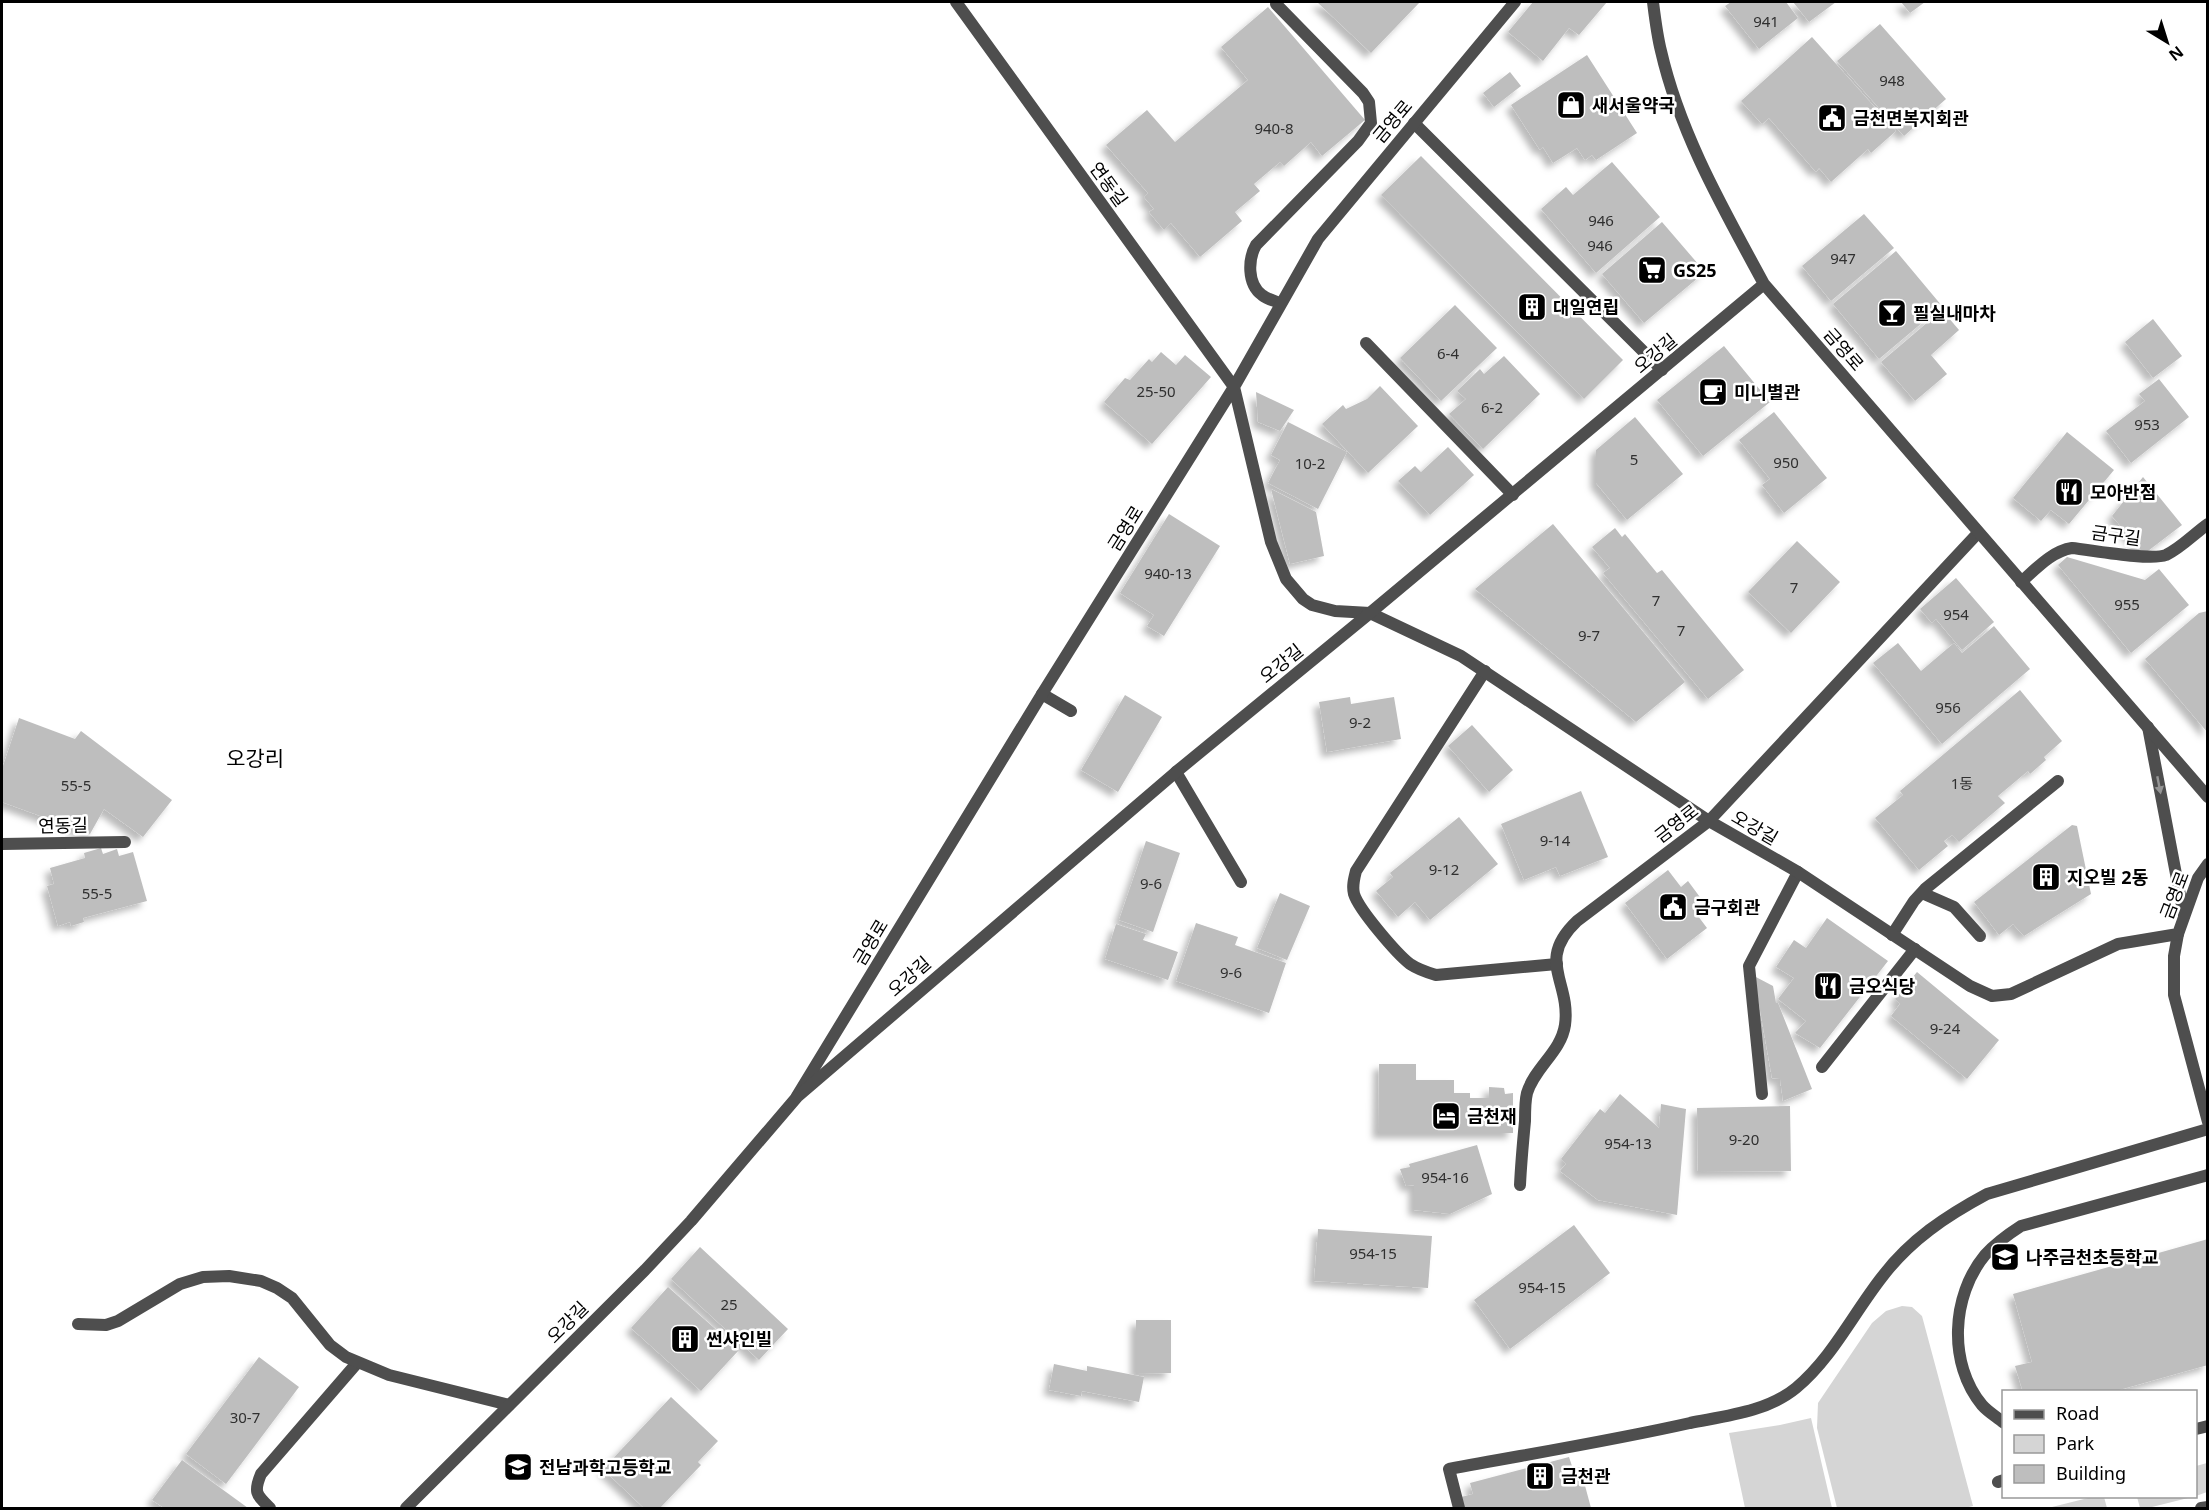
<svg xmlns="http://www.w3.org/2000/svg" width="2209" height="1510" font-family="'Noto Sans','Noto Sans KR',sans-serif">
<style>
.green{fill:#d5d5d5}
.building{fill:#bebebe;filter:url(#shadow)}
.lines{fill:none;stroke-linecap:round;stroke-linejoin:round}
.service{stroke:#4e4e4e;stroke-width:12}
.minor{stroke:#4e4e4e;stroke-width:12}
.tertiary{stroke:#4e4e4e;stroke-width:12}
.oneway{fill:#959595}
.labels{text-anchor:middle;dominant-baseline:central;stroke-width:5;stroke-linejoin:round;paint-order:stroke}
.number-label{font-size:15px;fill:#303030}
.poi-label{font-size:18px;font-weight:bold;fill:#000;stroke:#fff;text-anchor:start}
.street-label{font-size:18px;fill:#000;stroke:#fff}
.quarter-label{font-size:21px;fill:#000;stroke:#fff}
</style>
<defs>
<filter id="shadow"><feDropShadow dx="-5.5" dy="5.5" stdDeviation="3" flood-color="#0004"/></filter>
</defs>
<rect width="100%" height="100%" fill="#fff"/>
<path class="green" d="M1902,1306L1912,1307L1922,1316L1973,1506L1965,1508H1837L1817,1428L1818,1403L1872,1323L1886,1311Z
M1811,1418L1832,1508H1745L1729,1433L1780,1425Z
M2207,1463V1492L2196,1496V1466Z
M2092,1497H2104L2107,1508H2048Z
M2137,1497V1496L2192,1497L2148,1508H2140Z"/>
<path class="building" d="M1317,2H1420L1371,53Z
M1533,2H1607L1579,35L1569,28L1543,61L1508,32Z
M1731,2H1786L1798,18L1759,49L1725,6Z
M1793,2H1836L1809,22Z
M1901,2H1925L1910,13Z
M1268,7L1365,120L1322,156L1311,142L1284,166L1280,162L1254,184L1260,191L1235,212L1242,221L1200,257L1171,223L1164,230L1149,212L1154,209L1144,197L1148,193L1106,145L1147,110L1175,142L1248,80L1221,47Z
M1880,24L1946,99L1904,136L1837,61Z
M1812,37L1896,131L1871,153L1868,149L1831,182L1819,168L1816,172L1769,118L1762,124L1741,101Z
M1587,55L1637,133L1596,160L1592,155L1585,160L1577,148L1553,163L1543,147L1540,150L1511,105Z
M1510,72L1521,86L1494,107L1483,93Z
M1421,156L1623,360L1584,399L1381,195Z
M1612,162L1660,217L1596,273L1541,209L1566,187L1573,195Z
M1864,214L1894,248L1831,301L1802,266Z
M1662,222L1705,272L1644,323L1602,274Z
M1896,251L1942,306L1879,359L1833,304Z
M1455,305L1497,348L1441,401L1400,358Z
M1942,310L1959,330L1931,355L1947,374L1915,401L1881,362Z
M2153,319L2182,356L2153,378L2125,342Z
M1724,346L1770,402L1703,456L1657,400Z
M1161,352L1176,365L1185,355L1211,377L1152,444L1104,402L1125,378L1130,380L1149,359L1152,362Z
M1504,356L1540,394L1483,449L1449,414L1466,399L1457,391L1480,369L1484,374Z
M2159,379L2189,417L2131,463L2106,431L2145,401L2139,394Z
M1380,386L1418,426L1368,473L1322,424L1343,405L1346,409L1367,399Z
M1256,392L1294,410L1280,431L1258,422Z
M1774,412L1827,478L1784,513L1762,485L1770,479L1739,440Z
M1635,417L1683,474L1627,520L1596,483V450Z
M1288,422L1347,452L1318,509L1268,483L1280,460L1271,455Z
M2067,432L2114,470L2069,524L2051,510L2041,521L2013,498Z
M1448,447L1474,475L1430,515L1398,481L1415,466L1421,472Z
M2143,477L2182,525L2144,554L2112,516Z
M1271,489L1316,512L1324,556L1290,564Z
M1169,514L1220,546L1164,636L1147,626L1154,615L1120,593Z
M1553,524L1685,682L1636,722L1475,589Z
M1615,528L1622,537L1625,534L1657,573L1662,570L1744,670L1708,699L1603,573L1610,568L1592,547Z
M1797,541L1840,582L1791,633L1748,592Z
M2067,557L2145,580L2159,569L2189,605L2131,653L2058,565Z
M1956,578L1994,622L1962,650L1936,619L1932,623L1920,609Z
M2208,611V733L2145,659L2199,613Z
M1994,626L2030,669L1942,744L1873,663L1898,643L1921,671L1954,643L1962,653Z
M2020,690L2062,741L2044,757L2046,760L2030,774L2028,771L1998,796L2005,803L1959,842L1952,835L1944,841L1948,846L1919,870L1875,818L1903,795L1900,791Z
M1125,695L1162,717L1118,792L1081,770Z
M1350,697L1351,704L1394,697L1401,739L1327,752L1319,702Z
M19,718L75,739L81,731L172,800L143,837L104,809L90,834L2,802V769Z
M1472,725L1513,770L1489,792L1448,746Z
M1581,791L1608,857L1560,876L1556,867L1524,880L1501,824Z
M1459,817L1498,864L1430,920L1415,902L1398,917L1376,891L1393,877L1390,873Z
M2072,825L2077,826L2091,894L2024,936L2013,924L1999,935L1974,902Z
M1146,841L1180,853L1153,932L1119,920Z
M101,848L103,854L117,849L119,856L133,852L147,901L83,918L84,922L71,926L70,922L58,926L47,886L54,884L50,868L85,858L84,853Z
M1668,870L1681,887L1688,881L1708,908L1698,916L1707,928L1667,959L1625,903Z
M1280,893L1310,906L1287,960L1257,948Z
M1827,918L1888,961L1820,1048L1795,1033L1806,1021L1778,999L1794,978L1776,967L1794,940L1806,948Z
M1196,923L1238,937L1235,945L1286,963L1269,1013L1176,981Z
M1116,924L1146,934L1143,940L1178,952L1168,980L1105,959Z
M1917,972L1999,1040L1967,1079L1891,1016L1900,1004L1895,999Z
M1754,976L1773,986L1776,1003H1778L1812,1089L1783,1101L1780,1079L1772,1078Z
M1379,1064H1416V1080H1454V1093H1470V1098H1489V1087L1504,1088L1505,1094L1513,1093V1133H1378Z
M1620,1094L1659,1128L1661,1104L1686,1109L1677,1215L1598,1200L1560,1171L1566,1164L1561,1159L1600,1109L1605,1113Z
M1790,1106L1791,1171L1698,1172L1697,1108Z
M1477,1145L1492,1194L1450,1214L1414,1210V1185L1406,1186L1400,1169L1410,1167L1409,1164Z
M1574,1225L1610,1273L1510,1349L1474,1300Z
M1318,1229L1432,1236L1428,1288L1314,1281Z
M2208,1239V1365L2112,1392H2023L2015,1366L2032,1362L2013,1294Z
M700,1247L788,1329L759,1360L671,1279Z
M668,1287L739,1350L701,1391L631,1328Z
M1136,1320H1171V1373L1136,1374Z
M259,1357L299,1387L226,1484L186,1454Z
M1054,1364L1087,1371V1366L1144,1377L1139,1402L1082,1391L1081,1396L1049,1390Z
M671,1397L718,1441L698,1462L701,1465L660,1508H644L603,1469Z
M1569,1457L1573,1469L1580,1467L1591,1508H1464L1461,1497L1473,1494L1470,1483Z
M182,1460L248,1508H164L152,1500Z"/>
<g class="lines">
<path class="service" d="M1276,4L1363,93L1369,102L1371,123L1358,141L1256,245C1248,259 1247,284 1262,295C1267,299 1274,301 1280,303
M1414,123L1662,370
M1366,343L1513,495
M1485,671L1356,871C1354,879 1352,886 1354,894C1359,910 1397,954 1410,964C1419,970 1426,972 1436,975L1557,964
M1042,694L1071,711
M2148,727L2184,916
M1176,772L1241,882
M1922,893L1954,907L1980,936
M2178,934L2174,956V995L2208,1122
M1892,935L1914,901L1925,889L2058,781
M1822,1067L1915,949
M1762,1094L1749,966L1798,872
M2004,1423C1997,1417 1988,1412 1982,1405C1948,1364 1951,1296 1985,1255C1996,1243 2007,1235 2021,1226L2208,1175
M2196,1429L2208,1426
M1998,1482L2004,1480
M270,1508C257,1495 253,1493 261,1474L357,1363
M1459,1508L1449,1469C1529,1454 1610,1441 1690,1423C1725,1416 1767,1412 1796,1388C1832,1358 1853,1314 1882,1277C1910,1240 1946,1216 1987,1194L2208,1129
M2201,1508L2208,1507"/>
<path class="minor" d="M956,2L1234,387L1271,542L1286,579L1303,599L1312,605L1335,611L1370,613L1461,656L1709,821L1798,872L1970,986L1992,996L2011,994L2118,944L2178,934L2198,878L2208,864
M2021,582C2036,569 2052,551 2072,548C2092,550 2150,561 2166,555C2181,548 2195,533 2208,524
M2,844L125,842
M797,1096L1042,694L1234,387L1318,239L1515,2
M1520,1185C1521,1164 1523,1142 1525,1121C1525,1112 1525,1101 1527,1093C1535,1067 1561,1052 1565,1025C1571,981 1535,961 1577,921L1709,821L1978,533
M78,1324L106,1325L118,1321L180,1284L203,1277L229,1276L261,1281L277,1288L292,1298L330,1345L346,1357L389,1375L509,1405"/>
<path class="tertiary" d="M1653,2C1655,18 1657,35 1661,51C1680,134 1724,210 1764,284L2208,797
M406,1508L645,1270L691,1221L797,1097L1176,772L1370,613L1764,284"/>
</g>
<defs><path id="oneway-solid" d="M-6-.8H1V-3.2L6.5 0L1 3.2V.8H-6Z" transform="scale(1.5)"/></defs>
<use class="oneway" href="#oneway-solid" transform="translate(2159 785) rotate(79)"/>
<defs>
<g id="shop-square" transform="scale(1.5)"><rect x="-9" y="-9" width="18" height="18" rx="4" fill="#000" stroke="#fff"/><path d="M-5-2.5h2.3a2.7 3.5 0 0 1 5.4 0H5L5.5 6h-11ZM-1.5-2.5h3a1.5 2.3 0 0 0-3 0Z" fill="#fff"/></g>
<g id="civic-square" transform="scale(1.5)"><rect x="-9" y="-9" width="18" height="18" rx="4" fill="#000" stroke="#fff"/><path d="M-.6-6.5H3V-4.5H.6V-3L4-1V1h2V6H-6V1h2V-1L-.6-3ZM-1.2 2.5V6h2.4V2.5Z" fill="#fff"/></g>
<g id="supermarket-square" transform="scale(1.5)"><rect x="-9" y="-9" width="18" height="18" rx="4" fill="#000" stroke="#fff"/><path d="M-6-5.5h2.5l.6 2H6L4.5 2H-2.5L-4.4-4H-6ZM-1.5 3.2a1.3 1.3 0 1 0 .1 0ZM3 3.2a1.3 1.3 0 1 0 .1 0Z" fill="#fff"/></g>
<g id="building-square" transform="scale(1.5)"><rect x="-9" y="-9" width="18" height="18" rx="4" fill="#000" stroke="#fff"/><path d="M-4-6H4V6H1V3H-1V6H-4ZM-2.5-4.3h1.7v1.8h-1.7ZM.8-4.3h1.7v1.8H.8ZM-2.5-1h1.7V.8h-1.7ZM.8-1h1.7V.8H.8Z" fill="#fff"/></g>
<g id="bar-square" transform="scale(1.5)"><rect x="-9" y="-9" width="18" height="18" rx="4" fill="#000" stroke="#fff"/><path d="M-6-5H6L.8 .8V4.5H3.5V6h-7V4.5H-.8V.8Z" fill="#fff"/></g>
<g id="cafe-square" transform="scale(1.5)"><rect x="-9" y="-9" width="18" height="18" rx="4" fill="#000" stroke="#fff"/><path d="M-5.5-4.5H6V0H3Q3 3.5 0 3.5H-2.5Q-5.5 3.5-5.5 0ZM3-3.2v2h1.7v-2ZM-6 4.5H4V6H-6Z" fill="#fff"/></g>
<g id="restaurant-square" transform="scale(1.5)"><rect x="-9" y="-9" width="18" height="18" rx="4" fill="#000" stroke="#fff"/><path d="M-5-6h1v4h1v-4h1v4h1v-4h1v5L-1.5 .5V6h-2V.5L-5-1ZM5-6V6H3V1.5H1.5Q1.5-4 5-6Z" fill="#fff"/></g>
<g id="hotel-square" transform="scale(1.5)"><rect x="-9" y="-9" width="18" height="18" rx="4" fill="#000" stroke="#fff"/><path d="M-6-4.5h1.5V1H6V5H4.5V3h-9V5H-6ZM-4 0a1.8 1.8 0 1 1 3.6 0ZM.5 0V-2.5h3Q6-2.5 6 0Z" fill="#fff"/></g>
<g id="school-square" transform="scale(1.5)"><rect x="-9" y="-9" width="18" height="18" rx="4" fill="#000" stroke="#fff"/><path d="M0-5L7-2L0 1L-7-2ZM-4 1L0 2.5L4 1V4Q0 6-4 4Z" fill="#fff"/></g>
</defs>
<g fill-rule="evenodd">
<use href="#shop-square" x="1571" y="105"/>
<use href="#civic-square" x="1832" y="118"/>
<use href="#supermarket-square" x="1652" y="270"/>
<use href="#building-square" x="1532" y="307"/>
<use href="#bar-square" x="1892" y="313"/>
<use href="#cafe-square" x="1713" y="392"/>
<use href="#restaurant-square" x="2069" y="492"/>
<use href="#building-square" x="2046" y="877"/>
<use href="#civic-square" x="1673" y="907"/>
<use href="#restaurant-square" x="1828" y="986"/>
<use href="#hotel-square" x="1446" y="1116"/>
<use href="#school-square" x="2005" y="1257"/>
<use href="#building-square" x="685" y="1339"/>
<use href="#school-square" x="518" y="1467"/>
<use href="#building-square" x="1540" y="1476"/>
</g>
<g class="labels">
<g class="number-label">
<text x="1766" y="21">941</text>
<text x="1892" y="80">948</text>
<text x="1274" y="128">940-8</text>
<text x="1601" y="220">946</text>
<text x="1600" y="245">946</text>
<text x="1843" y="258">947</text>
<text x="1448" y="353">6-4</text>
<text x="1156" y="391">25-50</text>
<text x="1492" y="407">6-2</text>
<text x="2147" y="424">953</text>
<text x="1634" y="459">5</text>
<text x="1786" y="462">950</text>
<text x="1310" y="463">10-2</text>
<text x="1168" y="573">940-13</text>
<text x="1794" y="587">7</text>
<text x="1656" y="600">7</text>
<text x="2127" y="604">955</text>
<text x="1956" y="614">954</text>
<text x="1681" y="630">7</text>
<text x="1589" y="635">9-7</text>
<text x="1948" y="707">956</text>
<text x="1360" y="722">9-2</text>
<text x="1962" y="783">1동</text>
<text x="76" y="785">55-5</text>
<text x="1555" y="840">9-14</text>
<text x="1444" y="869">9-12</text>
<text x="1151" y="883">9-6</text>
<text x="97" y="893">55-5</text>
<text x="1231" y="972">9-6</text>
<text x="1945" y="1028">9-24</text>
<text x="1744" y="1139">9-20</text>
<text x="1628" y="1143">954-13</text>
<text x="1445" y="1177">954-16</text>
<text x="1373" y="1253">954-15</text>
<text x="1542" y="1287">954-15</text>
<text x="729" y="1304">25</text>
<text x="245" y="1417">30-7</text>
</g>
<g class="poi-label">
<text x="1592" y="105">새서울약국</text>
<text x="1853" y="118">금천면복지회관</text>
<text x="1673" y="270">GS25</text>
<text x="1553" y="307">대일연립</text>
<text x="1913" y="313">필실내마차</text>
<text x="1734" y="392">미니별관</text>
<text x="2090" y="492">모아반점</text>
<text x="2067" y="877">지오빌 2동</text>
<text x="1694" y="907">금구회관</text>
<text x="1849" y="986">금오식당</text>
<text x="1467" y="1116">금천재</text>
<text x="2026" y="1257">나주금천초등학교</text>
<text x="706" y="1339">썬샤인빌</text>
<text x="539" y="1467">전남과학고등학교</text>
<text x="1561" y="1476">금천관</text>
</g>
<g class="street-label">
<text transform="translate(1392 121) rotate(-50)">금영로</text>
<text transform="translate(1109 184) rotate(54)">연동길</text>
<text transform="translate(1844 349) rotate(49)">금영로</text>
<text transform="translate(1655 353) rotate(-40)">오강길</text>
<text transform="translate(1125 528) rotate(-58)">금영로</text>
<text transform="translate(2116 535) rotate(8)">금구길</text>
<text transform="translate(1281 663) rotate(-39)">오강길</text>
<text transform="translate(1676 823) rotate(-38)">금영로</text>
<text transform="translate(63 825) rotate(-1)">연동길</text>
<text transform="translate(1755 827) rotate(30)">오강길</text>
<text transform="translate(2174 895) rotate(-69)">금영로</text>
<text transform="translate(870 942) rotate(-59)">금영로</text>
<text transform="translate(909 976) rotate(-41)">오강길</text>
<text transform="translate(567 1322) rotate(-45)">오강길</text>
</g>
<g class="quarter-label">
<text x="255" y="758">오강리</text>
</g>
</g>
<rect width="2209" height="1510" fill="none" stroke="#000000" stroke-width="6"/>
<rect x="2002" y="1390" width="195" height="108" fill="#ffffff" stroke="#999999" stroke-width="1.5"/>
<rect x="2014" y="1410" width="30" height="9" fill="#4e4e4e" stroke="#999999" stroke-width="1.5"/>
<text x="2056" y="1420" font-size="18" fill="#000000">Road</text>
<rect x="2014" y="1435" width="30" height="18" fill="#d5d5d5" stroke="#999999" stroke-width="1.5"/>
<text x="2056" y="1450" font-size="18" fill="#000000">Park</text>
<rect x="2014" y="1465" width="30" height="18" fill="#bebebe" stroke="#999999" stroke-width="1.5"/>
<text x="2056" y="1480" font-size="18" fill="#000000">Building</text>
<g transform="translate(2167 42) rotate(142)" stroke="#ffffff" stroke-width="4.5" paint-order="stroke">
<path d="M0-4.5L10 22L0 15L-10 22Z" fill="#000000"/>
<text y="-9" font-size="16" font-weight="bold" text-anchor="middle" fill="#000000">N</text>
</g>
</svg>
